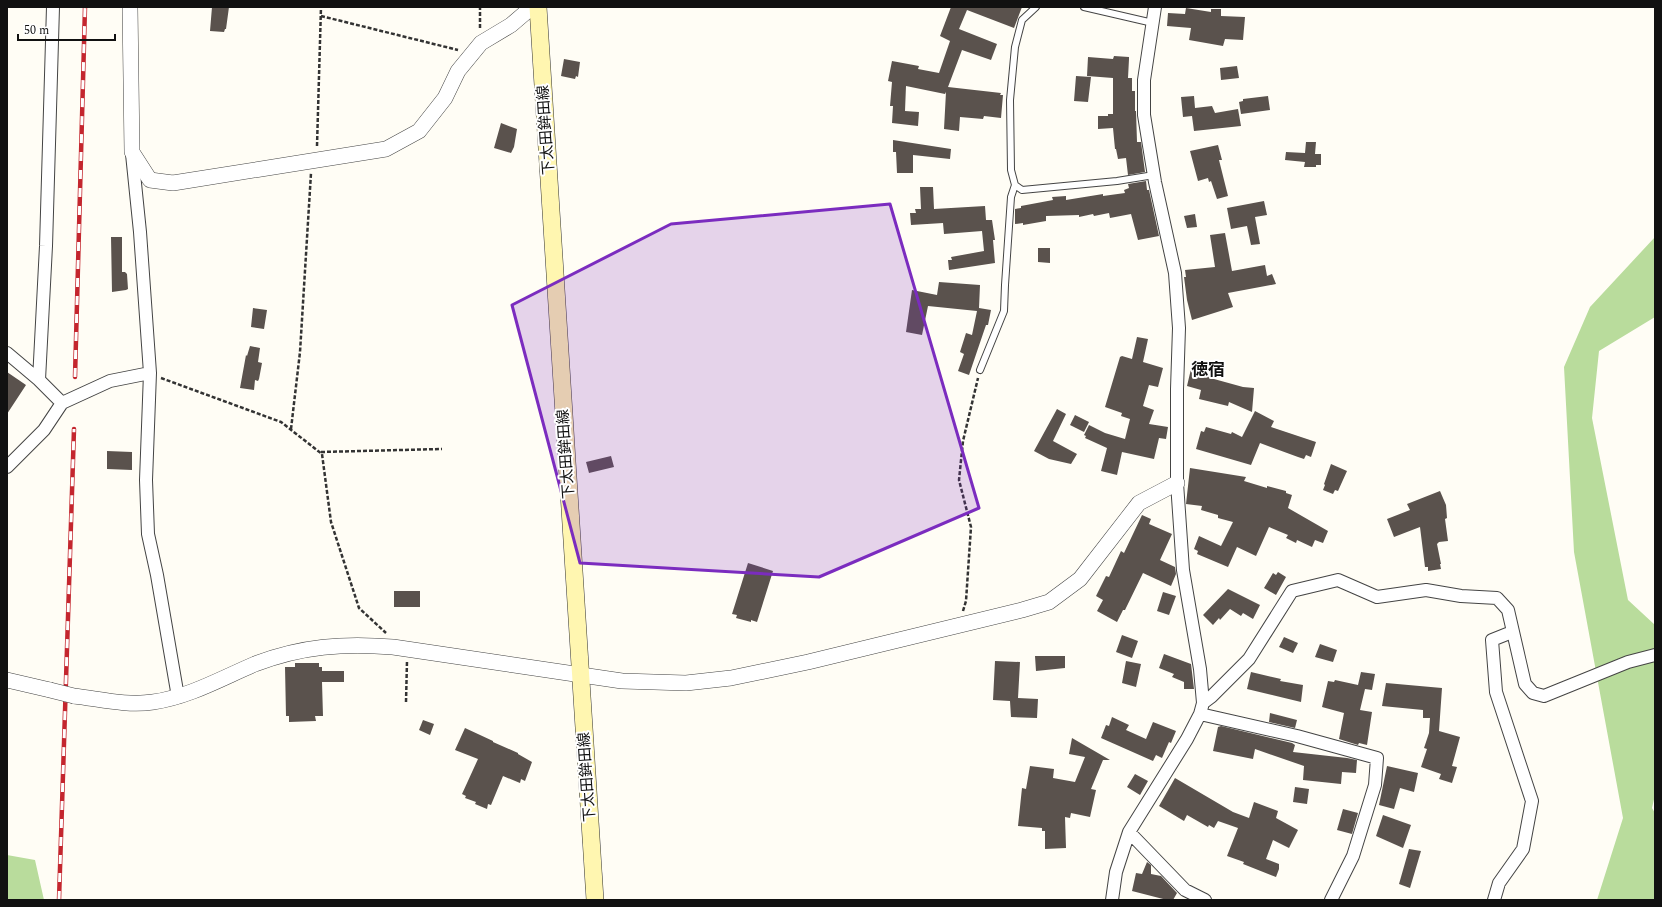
<svg xmlns="http://www.w3.org/2000/svg" width="1662" height="907" font-family="Spectral,'Noto Sans JP',serif">
<style>
.forest{fill:#b9dc9c}
.building{fill:#5a524d}
.lines{fill:none;stroke-linecap:round;stroke-linejoin:round}
.service-casing{stroke:#444;stroke-width:8}
.minor-casing{stroke:#444;stroke-width:14}
.tertiary-casing{stroke:#444;stroke-width:16}
.secondary-casing{stroke:#333;stroke-width:18}
.path{stroke:#333;stroke-width:2.5;stroke-dasharray:4 2;stroke-linecap:butt}
.service{stroke:#fff;stroke-width:6}
.minor{stroke:#fff;stroke-width:12}
.tertiary{stroke:#fff;stroke-width:15}
.secondary{stroke:#fff6b0;stroke-width:17}
.rail-casing{stroke:#c4262e;stroke-width:4.5}
.rail{stroke:#fff;stroke-width:3;stroke-dasharray:9;stroke-linecap:butt}
.tertiary-bridge-casing{stroke:#444;stroke-width:16;stroke-linecap:butt}
.tertiary-bridge{stroke:#fff;stroke-width:15}
.marked{fill:#7b2cbf;fill-opacity:0.2;stroke:#7b2cbf;stroke-width:3;stroke-linejoin:round}
.labels{text-anchor:middle;dominant-baseline:central;stroke-width:4;stroke-linejoin:round;paint-order:stroke}
.street-label{font-size:15px;fill:#111;stroke:#fff}
.quarter-label{font-size:17px;font-weight:bold;fill:#111;stroke:#fff}
</style>
<rect width="100%" height="100%" fill="#fffdf5"/>
<path class="forest" d="M1655,237V317L1599,351L1592,418L1628,600L1655,625V795L1652,808L1655,813V900H1597L1623,818L1574,552L1564,367L1590,307Z
M7,855L35,860L44,900H7Z"/>
<path class="building" d="M212,7H229L226,29H225L224,32L210,31Z
M951,7H1022L1014,28L967,10L959,29L997,44L991,60L962,50L948,87L1001,93L1000,95H1003L1001,118L984,116L983,119L960,117L959,131L944,129L946,92L945,94L906,86L905,111L919,112L918,126L892,123L893,106H890L892,82L888,81L892,61L919,66L918,69L939,73L950,41L940,36Z
M1186,8L1211,12V9H1221V16L1245,17L1243,40L1225,39L1223,46L1189,40L1191,28L1167,26L1168,13L1185,14Z
M1114,56L1129,57V59L1128,78H1132V91H1135V111H1136L1137,142H1141L1145,172L1128,175L1126,158L1118,159L1116,149H1115L1113,128L1098,129V116H1108V114H1113V78L1087,76L1088,57L1113,59Z
M564,59L580,62L578,77L576,76L575,79L561,76Z
M1237,66L1239,78L1221,80L1220,68Z
M1076,76L1091,77L1088,102L1074,101Z
M1194,96L1195,108L1212,106L1215,113L1238,109L1241,126L1194,131L1192,116L1183,117L1181,97Z
M1268,96L1270,110L1241,114L1239,102L1243,101V99Z
M501,123L517,129L514,147L511,153L494,148Z
M893,140L951,149L950,159L913,155V173H897L896,152H893Z
M1306,142H1316L1315,154H1321V165H1316V167H1304L1305,162L1285,160L1286,152L1305,153Z
M1218,145L1222,160H1219L1228,196L1217,199L1211,181L1209,182L1208,178L1198,181L1190,151Z
M1146,181L1147,190H1149L1159,236L1138,240L1131,214L1110,218L1109,213L1094,216L1093,214L1079,217V215L1046,216V221L1023,225V223L1015,224V209L1021,208V206L1053,200L1052,197L1066,196V200L1103,194V196L1125,193L1124,190L1129,188L1128,184Z
M920,187H933L934,209L985,206L986,220H992L995,240H993L995,263L949,270L948,260H952L951,257L984,251L982,231L944,234L943,223L911,225L910,213H916L915,209H921Z
M1264,201L1267,215L1255,217L1260,244L1251,245L1247,226L1231,229L1227,208Z
M1195,214L1197,227L1187,228L1184,216Z
M1225,233L1232,271L1265,265L1267,276L1272,274L1276,284L1228,293L1233,307L1192,320L1187,300L1184,277H1186L1185,270L1215,267L1210,235Z
M111,237H122V272H125L127,274L128,289L126,290L112,292Z
M1038,248H1050V263L1038,262Z
M939,282L980,285L979,308L991,310L988,325H986L969,375L958,371L964,354L960,352L966,333L972,335L977,311L928,306L922,335L906,332L912,290L937,295Z
M253,308L267,310L264,329L251,327Z
M1137,337L1148,339L1143,362L1163,368L1158,387L1149,385L1143,406L1154,410L1149,424L1168,427L1166,439L1159,438L1154,459L1122,452L1117,475L1101,471L1107,448L1085,438L1086,436L1084,435L1089,425L1105,433L1125,439L1130,419L1121,416L1122,413L1105,407L1120,357L1122,356L1132,359Z
M250,346L260,348L258,362L262,363L259,379L258,381L255,380L254,390L240,388L246,355L247,356Z
M1196,367L1216,372L1214,379L1243,387L1254,388L1252,412L1229,402L1228,406L1199,399L1201,390L1187,386L1191,369L1196,370Z
M7,372L26,385L7,414Z
M1057,409L1066,414L1053,441L1077,454L1071,464L1049,459L1034,451Z
M1255,411L1274,421L1271,427L1316,442L1311,457L1306,455L1304,459L1298,457L1260,443L1251,465L1196,449L1201,431L1204,432L1206,427L1231,434L1232,432L1242,437Z
M1075,415L1089,422L1084,432L1070,425Z
M107,451L132,452V470L107,469Z
M611,456L614,467L589,473L586,462Z
M1331,464L1347,471L1338,491L1335,490L1333,494L1323,490L1325,485L1324,484Z
M1190,468L1246,477L1244,481L1267,488V486L1286,491V493L1292,495L1288,508L1328,531L1323,543L1315,540L1312,547L1297,540L1296,543L1286,538L1288,535L1269,527L1256,556L1237,547L1228,567L1197,554L1198,551L1194,549L1199,536L1221,546L1233,522L1218,518V515L1201,510L1202,506L1186,504Z
M1440,491L1446,505L1447,518L1445,519L1448,541L1439,542L1437,544L1441,564H1440L1441,569L1428,571V567H1425L1420,527L1394,537L1387,519L1410,510L1407,504Z
M1142,515L1151,519L1149,524L1172,534L1160,560L1175,567L1176,574L1171,586L1143,573L1125,610H1123L1117,622L1097,611L1103,600L1096,596L1106,576L1109,577L1121,551L1124,553Z
M748,563L773,571L757,622L751,620V622L736,618L737,615L732,614Z
M1278,572L1286,577L1276,595L1264,588L1273,573L1276,575Z
M1228,589L1260,605L1253,619L1243,613L1241,616L1230,609L1220,620L1219,618L1213,625L1203,615Z
M394,591H420V607H394Z
M1163,592L1176,596L1169,615L1157,611Z
M1122,635L1138,641L1132,658L1116,652Z
M1284,637L1298,643L1293,653L1279,647Z
M1320,644L1337,650L1333,662L1315,657Z
M1164,654L1191,664L1194,689H1184V682L1172,677L1174,674L1159,668Z
M1035,656H1065V668L1036,671Z
M995,661L1020,662L1018,698L1038,699L1037,718L1011,717L1010,701L993,700Z
M1126,661L1141,664L1136,687L1122,683Z
M295,663H319V667H322V671H344V682H322L323,716H315L316,721L289,722V716H286L285,667H295Z
M1251,672L1281,679L1280,681L1303,685L1301,702L1247,689Z
M1361,672L1375,674L1372,690L1365,689L1360,710L1372,712L1367,745L1359,743L1358,745L1339,739L1344,713L1322,707L1328,681L1334,682L1335,680L1358,685Z
M1386,683L1442,688L1439,731L1460,737L1452,766L1457,767L1452,783L1439,779L1441,774L1421,767L1427,749L1424,748L1429,733L1430,718H1423V710L1382,706Z
M1270,713L1297,720L1295,728L1269,722Z
M1112,717L1129,725L1126,730L1146,739L1153,722L1176,731L1171,743L1169,742L1162,758L1156,755L1153,761L1101,738L1106,725L1109,726Z
M423,720L434,724L430,735L419,730Z
M1221,726L1292,743L1295,745L1293,752L1347,758L1357,760L1356,773L1342,772L1341,784L1303,780L1304,766L1255,749L1253,759L1213,751L1218,727Z
M465,728L493,741V742L518,753V754L532,762L525,781L521,779L520,783L503,776L491,805L488,804L487,809L475,804L476,802L465,798L466,796L462,794L478,759L455,750Z
M1072,738L1110,760H1103L1091,789L1096,790L1090,817L1071,813L1070,818L1065,817L1066,848L1045,849V831H1042V828L1018,826L1022,788L1026,789L1030,766L1054,769L1053,778L1075,782L1085,757L1069,754Z
M1387,766L1418,773L1414,792L1400,788L1394,809L1379,805Z
M1135,774L1148,781L1140,795L1127,787Z
M1175,778L1233,812L1249,818L1254,802L1278,811L1276,818L1298,830L1289,848L1273,840L1266,859L1279,864V869L1276,877L1243,864L1244,862L1227,856L1238,828L1218,821L1214,828L1209,825L1208,827L1187,815L1184,821L1159,806Z
M1295,787L1309,789L1307,804L1293,802Z
M1343,809L1358,813L1352,834L1337,830Z
M1383,815L1411,825L1403,848L1376,836Z
M1409,849L1421,851L1410,888L1399,884Z
M1147,862L1151,865V874L1161,876L1177,893L1173,900H1167L1132,891L1136,873L1142,874Z"/>
<g class="lines">
<g class="service-casing">
<path id="service" d="M1084,7L1153,23
M1015,185L1022,190L1117,181L1154,175
M980,370L1004,311L1005,285L1011,197L1015,185L1011,170L1010,100L1015,47L1022,20L1036,7"/>
</g>
<g class="minor-casing">
<path id="minor" d="M132,154L140,232L150,373L146,480L148,534L157,575L178,697
M7,353L39,380L62,403
M39,380L46,246L53,7
M7,467L44,430L62,403L110,381L150,373
M1203,703L1211,697L1249,659L1292,591L1338,580L1377,597L1426,590L1461,596L1497,598L1508,610L1525,684L1533,693L1544,696L1628,662L1655,655
M1200,714L1297,736L1377,758L1375,785L1353,856L1331,900
M1129,832L1185,890L1205,900
M1112,900L1116,872L1129,832L1187,739L1200,714L1203,703L1200,669L1183,570L1177,483V389L1179,328L1175,273L1155,182L1144,115V80L1155,7
M1494,900L1499,883L1523,849L1532,801L1496,692L1492,640L1512,632"/>
</g>
<g class="tertiary-casing">
<path id="tertiary" d="M130,7L132,152L150,180L173,183L386,149L419,131L445,98L458,71L481,43L511,25L532,7
M7,680L50,690
M74,696C100,699 127,706 153,702C189,697 222,678 255,664C302,646 344,643 393,647L622,681L686,683L731,678L808,662L1022,610L1049,602L1080,579L1139,503L1177,483"/>
</g>
<g class="secondary-casing">
<path id="secondary" d="M538,7L595,900"/>
</g>
<path class="path" d="M321,16L458,50
M480,28V7
M317,146L321,7
M161,378L281,422L322,454L331,522L359,608L386,633
M291,429L300,352L311,173
M321,452L442,449
M963,611L966,601L971,527L959,480L963,441L978,378
M406,702L407,661"/>
<use href="#service" class="service"/>
<use href="#minor" class="minor"/>
<use href="#tertiary" class="tertiary"/>
<use href="#secondary" class="secondary"/>
<g class="rail-casing">
<path id="rail" d="M75,377L85,7
M59,900L74,429"/>
</g>
<use href="#rail" class="rail"/>
<g class="tertiary-bridge-casing">
<path id="tertiary-bridge" d="M50,690L74,696"/>
</g>
<use href="#tertiary-bridge" class="tertiary-bridge"/>
</g>
<path class="marked" d="M890,204L979,508L819,577L580,563L512,305L671,224Z"/>
<g class="labels">
<g class="street-label">
<text transform="translate(546 130) rotate(-94)">下太田鉾田線</text>
<text transform="translate(566 454) rotate(-94)">下太田鉾田線</text>
<text transform="translate(587 777) rotate(-94)">下太田鉾田線</text>
</g>
<g class="quarter-label">
<text x="1208" y="370">徳宿</text>
</g>
</g>
<rect width="1662" height="907" fill="none" stroke="#111111" stroke-width="16"/>
<path d="M18 34v6h97v-6" fill="none" stroke="#111111" stroke-width="2"/>
<text x="24" y="34" font-size="12" fill="#111111" stroke="#ffffff" stroke-width="3" paint-order="stroke">50 m</text>
</svg>
